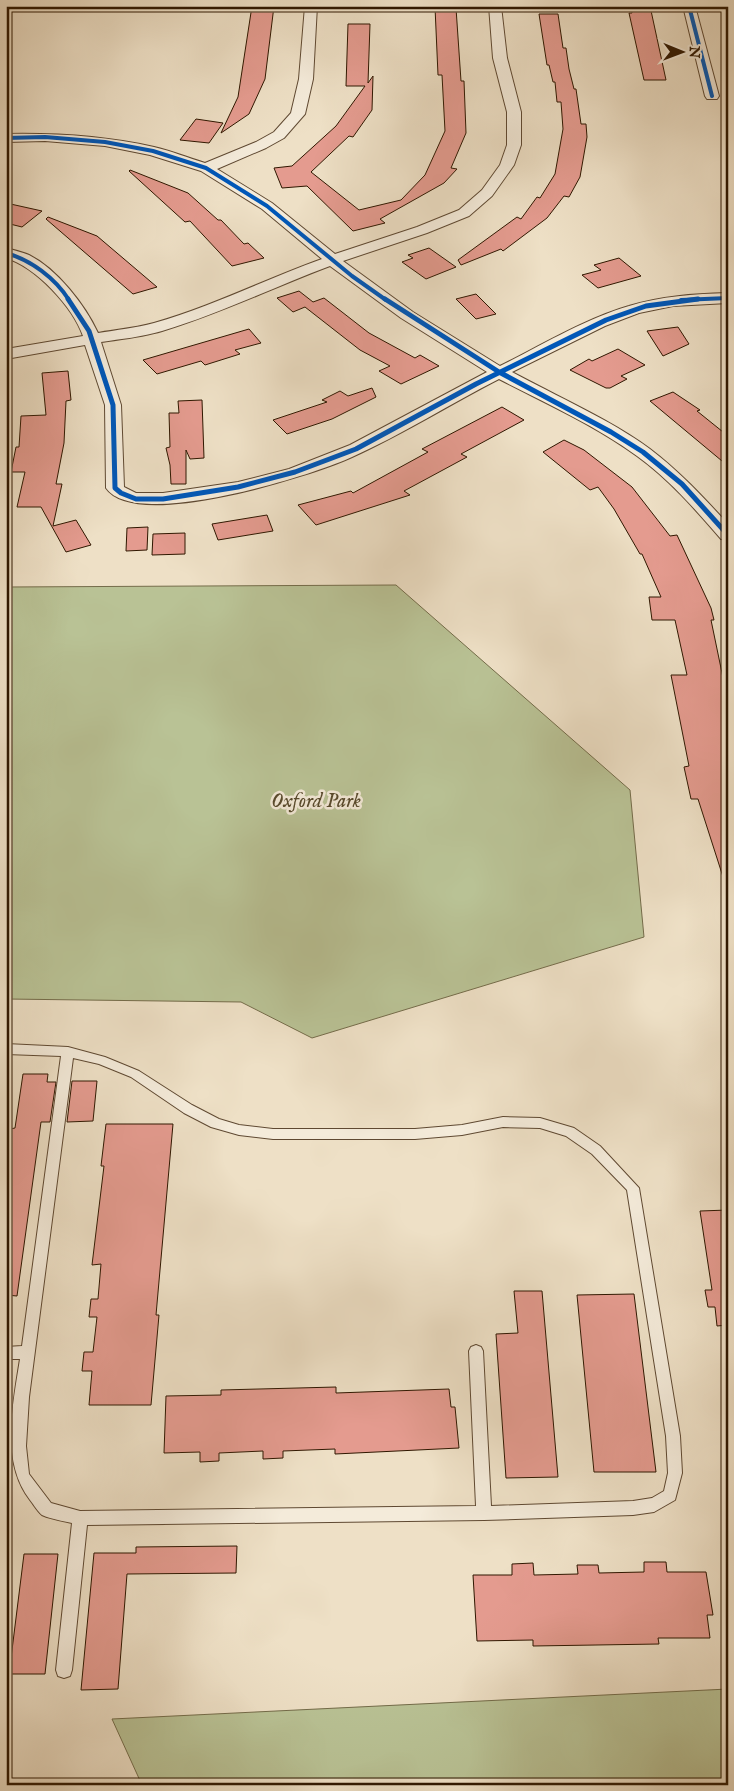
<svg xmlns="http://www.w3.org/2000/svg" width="734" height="1791" font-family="'IM FELL English',serif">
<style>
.green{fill:#b9c295;stroke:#746c4a}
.building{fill:#e49b8f;stroke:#2f1700}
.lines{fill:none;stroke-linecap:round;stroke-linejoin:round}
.lane-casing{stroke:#5f4932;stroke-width:2}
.street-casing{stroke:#5f4932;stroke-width:2}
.lane{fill:#f4ebda;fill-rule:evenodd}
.street{fill:#f4ebda;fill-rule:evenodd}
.cycleway-far1-casing{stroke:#f4ebda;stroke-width:5.5}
.cycleway-casing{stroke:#f4ebda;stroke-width:8}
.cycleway-far1{stroke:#0057b8;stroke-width:4}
.cycleway{stroke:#0057b8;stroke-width:5}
.labels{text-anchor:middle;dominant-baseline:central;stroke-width:5;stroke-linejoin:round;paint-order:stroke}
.park-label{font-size:20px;font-style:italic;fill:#584a2d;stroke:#f4ebda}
</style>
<rect width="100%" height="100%" fill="#eee0c6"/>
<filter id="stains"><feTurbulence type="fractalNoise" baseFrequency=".004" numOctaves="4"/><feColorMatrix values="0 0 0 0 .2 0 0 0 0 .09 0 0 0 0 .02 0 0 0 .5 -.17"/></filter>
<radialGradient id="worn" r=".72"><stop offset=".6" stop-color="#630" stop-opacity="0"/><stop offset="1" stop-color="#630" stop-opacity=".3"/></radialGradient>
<path class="green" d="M396,585L630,790L644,937L312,1038L241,1002L6,999V587Z
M728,1689V1785H142L112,1719Z"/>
<path class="building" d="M252,6H274L265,79L249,114L221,133L238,97Z
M631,6H650L666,80H644L629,13H632Z
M435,7L456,8L461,81H464L466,133L451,168L457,169L444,183L380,219L385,223L353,231L307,186L282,188L274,168L292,166L336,126L365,86H346L348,24H370L368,83L373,76L372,110L353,137L349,136L311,172L359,210L401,200L425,175L445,131L442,75H438Z
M539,14H558L563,48H566L569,69L574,89H576L581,124H586L587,137L580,177L569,197L564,196L547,218L503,251L501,249L461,265L458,260L517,217L521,219L537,197L540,198L555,174L563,129L561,102H557L555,82H553L549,65H547Z
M196,119L223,123L209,143L180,140Z
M130,170L188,193L218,220H221L244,244L248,243L264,258L232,266L190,221L185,222L129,171Z
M6,203L42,211L22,227L6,223Z
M48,217L97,236L157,287L133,294L46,219Z
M429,248L456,267L426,279L402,262L413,258L408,255Z
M619,258L641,276L598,288L582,275L601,270L594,265Z
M299,291L313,302L324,298L369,333L415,358L420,355L439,366L401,384L379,371L390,366L360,350L305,307L293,312L277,298Z
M476,294L496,314L476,319L456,299Z
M678,327L689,344L663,356L647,331Z
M249,329L261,343L235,350L240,354L205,365L201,361L157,374L143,360Z
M618,349L645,365L621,376L627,379L610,388H606L570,370L589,359L592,361Z
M68,371L71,400L66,401L64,443L56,484H62L53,526L76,520L91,545L66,552L41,507H17L25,472H11L16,447H19L21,416L46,415L42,373Z
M372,388L376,397L332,419L287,434L273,420L327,402L322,400L340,391L348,396Z
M673,392L700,410L697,411L728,436V466L650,401Z
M202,400L204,458L190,459L186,450V484H171L170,465L166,448L170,447L169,413H179L178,401Z
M502,407L524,420L461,454L467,457L404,491L410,495L316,525L298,505L351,491L353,493L428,452L422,449Z
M564,440L584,450L632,487L670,536L677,535L711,608L714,620H711L728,702V880H724L698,799H691L684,767L689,766L671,675H687L675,620H652L649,597H661L642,554H640L614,509L598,487L590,490L543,452Z
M267,515L273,531L218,540L212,524Z
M148,527L147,550L126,551L127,528Z
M185,533V554L152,555L153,534Z
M23,1074H48L47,1082H56L50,1122H41L17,1296L6,1295V1154L10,1129L15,1128Z
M72,1081H97L93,1121L67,1122Z
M106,1124H173L156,1315H159L151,1405H89L92,1371H82L84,1352H93L97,1317H89L91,1299H98L101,1264L92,1265L104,1166H101Z
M728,1210V1325L717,1326L715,1307H708L705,1290H712L700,1211Z
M514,1291H542L558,1477L506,1478L496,1334L518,1333Z
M634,1294L656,1472H594L577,1295Z
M336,1387V1393L449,1389L451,1407H455L459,1448L335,1454V1449L283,1451V1458L263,1459V1451L219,1453V1461L200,1462V1452L164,1453L166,1396L221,1395V1390Z
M237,1546L236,1573L127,1574L118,1689L81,1690L94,1553H136V1547Z
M24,1554H58L45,1674H9Z
M644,1562H666L667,1572H706L713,1615H707L710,1638H658L659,1644L533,1646V1640L477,1641L473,1575H512V1564L533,1563L534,1575L578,1574L577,1565H598L599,1573L644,1572Z"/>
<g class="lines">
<g class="lane-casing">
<path id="lane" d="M6,1044L68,1047L105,1057L139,1071L192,1105L219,1119L239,1125L273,1129H415L462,1125L503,1117L540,1118L574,1128L600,1146L639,1188L680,1436L682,1473L675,1500L654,1512L633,1515L484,1520L87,1525L72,1670L70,1676L64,1678L58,1676L56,1670L72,1523C63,1521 51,1519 42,1515C38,1512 34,1505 30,1500C0,1461 13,1404 20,1359H6V1347L22,1346L61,1056L6,1054ZM73,1058L99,1064L131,1077L184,1113L211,1127L239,1135L273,1139H415L462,1135L503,1127L540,1128L566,1136L592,1154L627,1190L666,1436L668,1473L664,1491L652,1498L633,1501L491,1506L483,1351L481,1347L476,1345L471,1347L469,1351L476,1506L80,1511L51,1503L29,1474L26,1446L29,1397Z"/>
</g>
<g class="street-casing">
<path id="street" d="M305,6H317L313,79L305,114L284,138L266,148L217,169L272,203L335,254L417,227L459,210L482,190L500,165L507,145V112L493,58L489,6H501L507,58L521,112V145L514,165L492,196L469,216L427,233L343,261L413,312L500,366C540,346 587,318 629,306C661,296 694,294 728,293V303L673,306L639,313L605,326L512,372C556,396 611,420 650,449C679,471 703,497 728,524V540L721,539C695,509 669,479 637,456C595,425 545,403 499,379C450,404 403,434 352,457C311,476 136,531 106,488L105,405L85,345L6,359V349L83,336C73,307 36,267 6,258V248C13,250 22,252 29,255C57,269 85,305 98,333C116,330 136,328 154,323C211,307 266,279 322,259L262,209L201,171L150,155L105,146L45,141L6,142V134C56,133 105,136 154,147C172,151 188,158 205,163L256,142L274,132L291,113L299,79ZM330,266L401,318L487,372L350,445L289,469L238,482L163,493H136L124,487L121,405L101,342C121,339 142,337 162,331C219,314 274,287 330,266Z
M683,6H695L719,96L717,99H707L705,96Z"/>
</g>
<use href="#lane" class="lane"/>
<use href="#street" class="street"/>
<g class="cycleway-far1-casing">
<path id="cycleway-far1" d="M689,6L712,96
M6,138L45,137L105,142L153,151L206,168L267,206L352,276L386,300
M6,253C31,260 55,278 69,300
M681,300L728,298"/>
</g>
<g class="cycleway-casing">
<path id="cycleway" d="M68,299L89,331L113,405L115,488L121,493L136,499H163L238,487L295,472L356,449L476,384L606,320L646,306L698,299
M385,299L499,372L611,432L643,452L682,484L728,535"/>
</g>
<use href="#cycleway-far1" class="cycleway-far1"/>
<use href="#cycleway" class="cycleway"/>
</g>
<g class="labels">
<g class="park-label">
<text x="316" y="801">Oxford Park</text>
</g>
</g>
<rect width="734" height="1791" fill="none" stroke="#eee0c6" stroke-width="25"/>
<rect x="8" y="8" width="719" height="1776" fill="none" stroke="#2f1700" stroke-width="2.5"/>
<rect x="12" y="12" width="709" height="1766" fill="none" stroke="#2f1700"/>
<g transform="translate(682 52) rotate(91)" stroke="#f4ebda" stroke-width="4" paint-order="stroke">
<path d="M0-4L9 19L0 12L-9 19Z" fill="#2f1700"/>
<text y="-8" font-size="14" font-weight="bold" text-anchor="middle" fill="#2f1700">N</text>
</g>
<rect width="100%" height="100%" filter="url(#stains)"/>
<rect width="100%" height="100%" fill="url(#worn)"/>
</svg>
